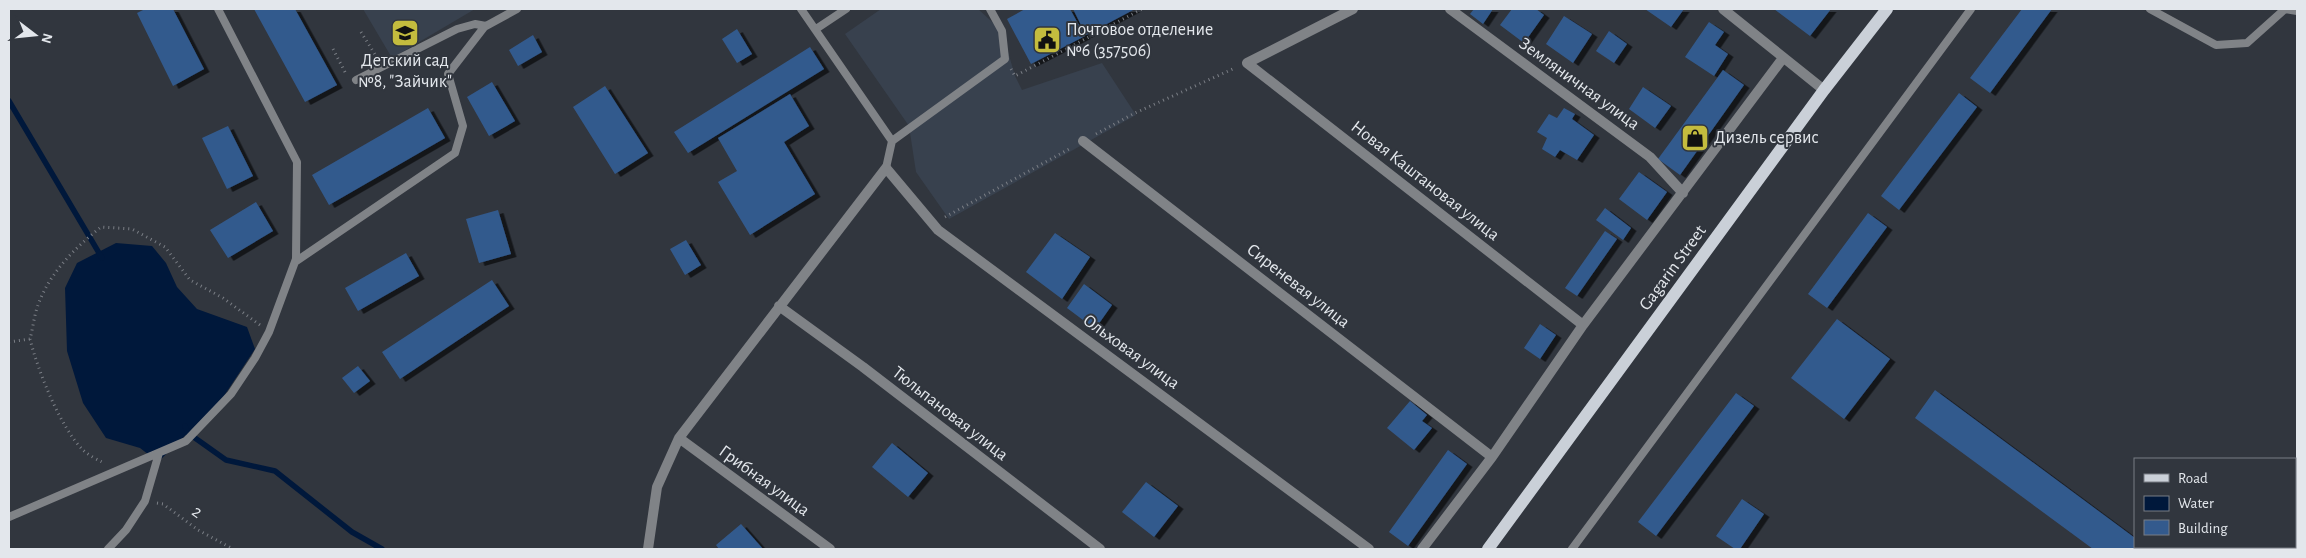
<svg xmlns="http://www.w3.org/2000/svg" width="2306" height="558" font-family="'Alegreya Sans',sans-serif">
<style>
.built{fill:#38414e}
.water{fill:#00183b}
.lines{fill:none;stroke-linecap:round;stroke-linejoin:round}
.stream{stroke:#00183b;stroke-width:5.5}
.building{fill:#335a8d;filter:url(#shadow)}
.path{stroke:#7b7f86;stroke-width:3;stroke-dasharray:1 4;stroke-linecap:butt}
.lane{stroke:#808387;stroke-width:8}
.street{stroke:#808387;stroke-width:10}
.primary{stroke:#cad0d8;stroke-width:12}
.labels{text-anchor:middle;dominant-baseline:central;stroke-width:4;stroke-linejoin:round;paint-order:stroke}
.poi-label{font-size:18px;fill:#e3e7ec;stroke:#31363e;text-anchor:start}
.street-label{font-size:18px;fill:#e3e7ec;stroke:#31363e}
</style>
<defs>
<filter id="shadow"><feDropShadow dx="5.5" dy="3" stdDeviation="0" flood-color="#0009"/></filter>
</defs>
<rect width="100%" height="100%" fill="#31363e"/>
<path class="built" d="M363,9H475L392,58Z
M881,9H978L1002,31L1015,76L1022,90L1102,63L1136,115L949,219L916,172L909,126L845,34Z"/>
<path class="water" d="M116,243L152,246L166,263L177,287L197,309L247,327L255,349L220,402L158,462L140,448L106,438L83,403L67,351L65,288L77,263Z"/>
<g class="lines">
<path class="stream" d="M9,101L102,258
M185,426L188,433L226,460L275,471L352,532L382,549"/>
</g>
<path class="building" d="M145,9H173L204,69L173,86L137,13Z
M254,9H295L337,85L305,102Z
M1025,9H1070L1085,36L1031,64L1007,19Z
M1073,9H1135L1086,35Z
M1474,9H1493L1483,24L1470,14Z
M1512,9H1536L1544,15L1524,43L1500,25Z
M1645,9H1684L1671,27Z
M1774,9H1831L1810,36Z
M2022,9H2052L1990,93L1970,78Z
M1564,16L1592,34L1573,63L1546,44Z
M1709,22L1724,32L1715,45L1728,54L1714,76L1685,57Z
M737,29L752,54L737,63L722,39Z
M1609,31L1627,44L1614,63L1596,51Z
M533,35L542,52L518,66L509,50Z
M810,47L824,69L688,153L674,132Z
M1723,70L1744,85L1680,175L1658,159Z
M492,82L515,121L489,136L467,97Z
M605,86L648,153L615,174L573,107Z
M1643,87L1671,106L1655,128L1629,109Z
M1959,93L1977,107L1899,210L1881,196Z
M790,94L809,126L784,142L815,194L750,235L718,182L737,171L718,138Z
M428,108L445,138L329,205L312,175Z
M1564,108L1575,114L1572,119L1594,135L1577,160L1560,150L1555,157L1542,149L1547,138L1537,132L1549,114L1557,118Z
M228,126L253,176L227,189L202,138Z
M1639,172L1667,192L1647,220L1619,199Z
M256,202L273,231L228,258L210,230Z
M1605,208L1631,228L1623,240L1596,220Z
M498,210L511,254L479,263L466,219Z
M1868,213L1887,227L1827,308L1808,294Z
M1605,231L1617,239L1577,296L1565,288Z
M1055,233L1090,257L1062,299L1026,272Z
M686,240L701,265L685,275L670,249Z
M406,253L419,276L358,311L345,288Z
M492,280L509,306L400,379L382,352Z
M1084,284L1112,305L1095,329L1067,308Z
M1837,319L1890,359L1844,419L1791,378Z
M1540,324L1556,335L1540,359L1524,348Z
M358,366L370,381L354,393L342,378Z
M1935,390L2135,538V547H2139L2137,549H2093L1915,418Z
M1736,393L1754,406L1656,536L1638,522Z
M1410,401L1427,415L1422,421L1432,428L1414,450L1387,428Z
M892,443L928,473L908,497L872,467Z
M1448,450L1467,464L1408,546L1389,532Z
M1146,482L1178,506L1154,537L1122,512Z
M1742,499L1764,514L1740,549H1735L1716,536Z
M741,524L763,549H719L716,545Z"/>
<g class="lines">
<path class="path" d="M361,32L376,56
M333,49L346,74
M1011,69L1015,76L1142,9
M1096,134L1135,113L1235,68
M945,217L1071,148
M30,339C38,371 60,427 83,450C88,455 96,459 102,462
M9,342L30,339C33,328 34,316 38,305C50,272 75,248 101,227L132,229L165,247L190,280L223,298L260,325
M2295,465L2297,463
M157,503L163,504L198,530L233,549
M2235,549L2236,547"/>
<path class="lane" d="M801,9L892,141L886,168
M2150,9L2216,45L2247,43L2285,9L2297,11
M816,29L846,9
M356,80L457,29L475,24L486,26L517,9
M892,141L1005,59L1002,31L990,9
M295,262L455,153L463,126L448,74L485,26
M9,517L186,441L231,394L255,358L269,332L296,259L297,162L218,9
M108,549L126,530L145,501L159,453
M1572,549L1971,9"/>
<path class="street" d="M1353,9L1247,63L1583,325
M1450,9L1650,157L1683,193
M1723,9L1824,90
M1083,141L1492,457
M779,306L863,367L1100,549
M679,438L830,549
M648,549L657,487L679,438L886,168L938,230L1369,549
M1422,549L1492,457L1583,325L1783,58"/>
<path class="primary" d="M1488,549L1824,90L1887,9"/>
</g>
<defs>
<g id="school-square" transform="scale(1.4375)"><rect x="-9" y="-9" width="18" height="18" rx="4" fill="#c4bc3e" stroke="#31363e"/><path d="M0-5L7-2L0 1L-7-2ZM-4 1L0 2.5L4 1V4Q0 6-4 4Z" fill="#111"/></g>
<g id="civic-square" transform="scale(1.4375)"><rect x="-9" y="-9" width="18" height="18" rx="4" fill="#c4bc3e" stroke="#31363e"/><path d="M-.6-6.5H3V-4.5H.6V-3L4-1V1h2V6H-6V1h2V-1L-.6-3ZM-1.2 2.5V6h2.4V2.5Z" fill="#111"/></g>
<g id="shop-square" transform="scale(1.4375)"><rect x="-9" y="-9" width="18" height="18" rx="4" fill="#c4bc3e" stroke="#31363e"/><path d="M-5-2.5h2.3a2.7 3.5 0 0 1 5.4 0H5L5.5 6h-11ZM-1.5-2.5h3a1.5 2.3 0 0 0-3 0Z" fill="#111"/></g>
</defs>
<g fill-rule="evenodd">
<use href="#school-square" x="405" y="33"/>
<use href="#civic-square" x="1047" y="40"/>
<use href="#shop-square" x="1695" y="138"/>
</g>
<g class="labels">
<g class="poi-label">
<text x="1066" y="30">Почтовое отделение<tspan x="1066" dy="21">№6 (357506)</tspan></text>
<text x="405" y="61" text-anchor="middle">Детский сад<tspan x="405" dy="21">№8, "Зайчик"</tspan></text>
<text x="1714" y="138">Дизель сервис</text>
</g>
<g class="street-label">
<text transform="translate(1579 84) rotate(36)">Земляничная улица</text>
<text transform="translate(1425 181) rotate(38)">Новая Каштановая улица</text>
<text transform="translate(1673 268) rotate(-54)">Gagarin Street</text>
<text transform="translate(1298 286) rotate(38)">Сиреневая улица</text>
<text transform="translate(1131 352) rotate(36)">Ольховая улица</text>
<text transform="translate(950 414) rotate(38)">Тюльпановая улица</text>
<text transform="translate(764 481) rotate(36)">Грибная улица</text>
<text transform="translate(197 512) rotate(36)">2</text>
</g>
</g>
<rect width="2306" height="558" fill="none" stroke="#e3e7ec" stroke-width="20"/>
<rect x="2134" y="458" width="162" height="90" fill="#31363e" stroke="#787d84"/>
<rect x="2144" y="474" width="25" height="8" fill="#cad0d8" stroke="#787d84"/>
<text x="2178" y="483" font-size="15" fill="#e3e7ec">Road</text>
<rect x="2144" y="496" width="25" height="15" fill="#00183b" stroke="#787d84"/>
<text x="2178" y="508" font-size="15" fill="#e3e7ec">Water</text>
<rect x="2144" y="520" width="25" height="15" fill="#335a8d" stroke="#787d84"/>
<text x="2178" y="533" font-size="15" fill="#e3e7ec">Building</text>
<g transform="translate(35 35) rotate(106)" stroke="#31363e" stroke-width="4" paint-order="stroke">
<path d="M0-4L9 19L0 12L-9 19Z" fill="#e3e7ec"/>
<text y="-8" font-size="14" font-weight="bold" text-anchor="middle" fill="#e3e7ec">N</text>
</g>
</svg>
